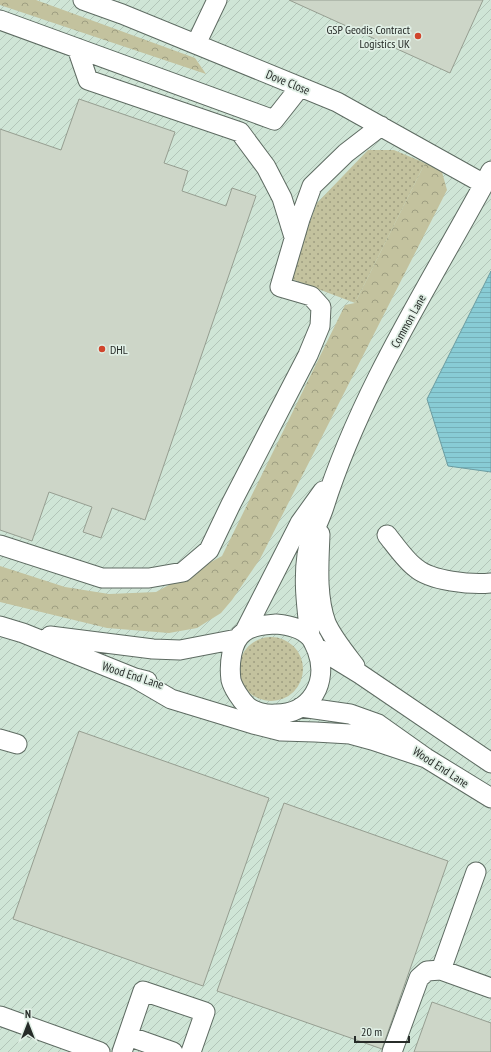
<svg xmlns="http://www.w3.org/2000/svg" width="491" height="1052" font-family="'PT Sans Narrow',sans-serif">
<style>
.industrial{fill:url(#industrial-furrows)}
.grass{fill:url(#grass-dots)}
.forest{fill:url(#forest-crowns)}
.water{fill:url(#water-rules);stroke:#6b9ca1}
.building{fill:#cdd6c8;stroke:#969e91}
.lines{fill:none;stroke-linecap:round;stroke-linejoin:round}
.minor-casing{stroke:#5e6b62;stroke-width:21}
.minor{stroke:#fff;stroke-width:19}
.poi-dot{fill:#d0452c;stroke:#e0efe5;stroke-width:1.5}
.labels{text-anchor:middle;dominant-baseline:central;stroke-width:3.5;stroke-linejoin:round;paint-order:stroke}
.poi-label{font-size:12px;fill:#272c29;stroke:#e0efe5;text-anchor:end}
.street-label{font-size:12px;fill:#272c29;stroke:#e0efe5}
</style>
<defs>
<pattern id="industrial-furrows" width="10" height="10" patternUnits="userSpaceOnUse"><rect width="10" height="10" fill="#cfe5d6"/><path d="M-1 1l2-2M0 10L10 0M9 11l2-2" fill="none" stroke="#b2c5b8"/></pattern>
<pattern id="grass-dots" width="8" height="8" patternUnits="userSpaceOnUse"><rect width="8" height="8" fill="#c3c29e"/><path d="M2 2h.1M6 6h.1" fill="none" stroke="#9e9e81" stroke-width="1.8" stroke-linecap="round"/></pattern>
<pattern id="forest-crowns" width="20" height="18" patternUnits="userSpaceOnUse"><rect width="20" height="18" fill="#c3c29e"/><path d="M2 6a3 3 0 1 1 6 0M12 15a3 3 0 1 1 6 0" fill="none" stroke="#9e9e81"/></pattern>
<pattern id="water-rules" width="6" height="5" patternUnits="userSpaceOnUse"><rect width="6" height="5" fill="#88ccd5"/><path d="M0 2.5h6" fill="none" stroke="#75afb7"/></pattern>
</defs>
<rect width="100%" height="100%" fill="#e0efe5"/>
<path class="industrial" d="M0,0H491V1052H0Z"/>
<path class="grass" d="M368,150H394L425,163L355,303L289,278L317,203Z
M239 669a32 32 0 1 1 64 0a32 32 0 1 1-64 0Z"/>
<path class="forest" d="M0,0H36L195,58L206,74L0,5Z
M425,163L442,172L447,190L260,559L232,600L221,613L197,628L169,633L107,628L0,602V566L65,587L109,594L156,592L222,556L345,305L355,303Z"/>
<path class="water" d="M491,271V472L448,466L427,399Z"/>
<path class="building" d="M289,0H483L450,73Z
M79,99L175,132L164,163L188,171L182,191L226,206L232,188L256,196L145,520L112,508L101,538L83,532L92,507L49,492L32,541L0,530V129L61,150Z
M79,731L269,798L203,986L13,919Z
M284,803L448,861L382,1049L217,991Z
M432,1002L491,1023V1052H414Z"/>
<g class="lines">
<g class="minor-casing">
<path id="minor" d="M83,0L122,14L337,102L484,184
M0,20L274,120L300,87
M196,44L217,0
M77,48L88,80L240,132L266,167L282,198L294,237
M320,534C319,563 316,595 326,623C332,637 345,653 355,666
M387,535C395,545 406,561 416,568C431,581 471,585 491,583
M0,545L102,578H149L183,572L209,550L231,504L308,355L320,326L321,307L311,296L280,287L300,219L312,186L346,153L381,126
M276,624C287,625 302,628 310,637C313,640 315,646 317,650C329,682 311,714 276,714C267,715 253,712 247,706C241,700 233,688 231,680C229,665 231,641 244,632C253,625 266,625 276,624Z
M0,626L23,633L135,678L147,681
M245,631L300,523L323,491
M50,636L153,649L180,650L237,639
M310,636C307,609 303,582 307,555C309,538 319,523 324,507C362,387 432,281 491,171
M316,647L360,674L491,763
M135,678L171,699L253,724L281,731L315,732L350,734L372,740L426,758
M301,707L350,714L378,724L426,758L491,798
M0,739L17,744
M441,970L476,872
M0,1016L100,1052
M128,1036L173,1052
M122,1052L143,991L205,1012L191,1052
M392,1052L419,978L427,971L441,970L491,988"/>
</g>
<use href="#minor" class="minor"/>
</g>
<g class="poi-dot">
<circle cx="418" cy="36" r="4"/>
<circle cx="102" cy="349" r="4"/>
</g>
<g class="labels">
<g class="poi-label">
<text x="410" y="29">GSP Geodis Contract<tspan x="410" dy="14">Logistics UK</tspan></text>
<text x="110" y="349" text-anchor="start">DHL</text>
</g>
<g class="street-label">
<text transform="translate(288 82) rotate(22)">Dove Close</text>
<text transform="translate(408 321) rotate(-61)">Common Lane</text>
<text transform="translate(133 675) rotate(18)">Wood End Lane</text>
<text transform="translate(441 767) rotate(33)">Wood End Lane</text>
</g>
</g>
<g transform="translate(28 1024)" stroke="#e0efe5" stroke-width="3" paint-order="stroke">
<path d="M0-3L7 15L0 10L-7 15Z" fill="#272c29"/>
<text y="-6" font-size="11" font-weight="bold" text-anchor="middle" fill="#272c29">N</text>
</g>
<path d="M355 1036v6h54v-6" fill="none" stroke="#272c29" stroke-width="2"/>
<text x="361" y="1036" font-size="12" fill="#272c29" stroke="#e0efe5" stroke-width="3" paint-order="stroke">20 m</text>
</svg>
